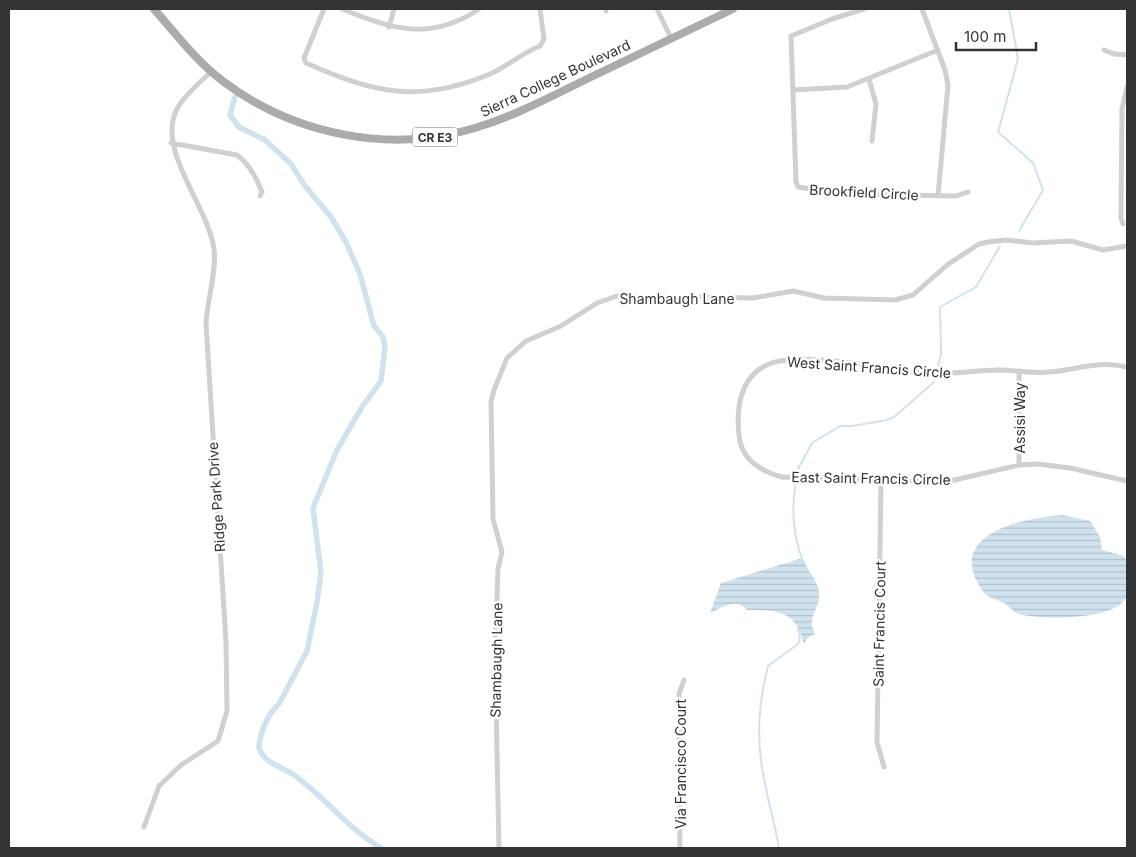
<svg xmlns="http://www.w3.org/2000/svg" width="1136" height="857" font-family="Inter,sans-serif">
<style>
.water{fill:url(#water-rules)}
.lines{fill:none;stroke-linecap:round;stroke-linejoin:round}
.stream{stroke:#cfe2ee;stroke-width:2}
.canal{stroke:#cfe2ee;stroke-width:5.5}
.street{stroke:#d0d0d0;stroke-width:5}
.primary{stroke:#ababab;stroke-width:8}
.labels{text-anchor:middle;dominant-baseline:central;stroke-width:5;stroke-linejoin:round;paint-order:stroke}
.shield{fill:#fff;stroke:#707070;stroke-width:1}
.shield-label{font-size:12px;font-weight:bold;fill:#333}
.street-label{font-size:14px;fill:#333;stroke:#fff}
</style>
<defs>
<pattern id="water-rules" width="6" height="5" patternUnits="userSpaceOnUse" patternTransform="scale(1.25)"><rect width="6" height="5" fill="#cfe2ee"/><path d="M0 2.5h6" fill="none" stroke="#b2c2cd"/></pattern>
</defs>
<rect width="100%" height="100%" fill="#fff"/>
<path class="water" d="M1063,515L1090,521L1100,537L1102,550L1124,556L1127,560C1127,570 1130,585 1127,595C1120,621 1040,620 1019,614C1013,612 1009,606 1004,603C998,600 992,599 986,595C939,536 1020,518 1063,515Z
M799,559L804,560C808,573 820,582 819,596C819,610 806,618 815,634L807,638L804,645C797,610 777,610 747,610C736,597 723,607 710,613L721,583Z"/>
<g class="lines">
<path class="stream" d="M1009,9L1018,59L998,132L1033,163L1043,190L1019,231
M938,367L941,354L940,307L976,287L1000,246
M798,469L812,443L840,426H852L887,420L894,417L934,382
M796,482C791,509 793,534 802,559
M779,848C775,823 767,798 763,773C756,737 759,701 768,666L798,644L800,638L798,629"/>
<path class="canal" d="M235,97L230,115L239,127L265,140L291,164L305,186L331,217L346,242L360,274L374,326L383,337L385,347L381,381L362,407L337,450L315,503L313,509L321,572L317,602L307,651L279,704C269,712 259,734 259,748C266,765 281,766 294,775C325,797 348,829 381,848"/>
<path class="street" d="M324,9L304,58L306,63C374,93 419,104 490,74C508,66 522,53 540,46L544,39L540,9
M342,9C392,29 430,42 479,9
M606,9V11
M657,9L671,38
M864,9L832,19L791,36L796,182L798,187L845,194L956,196L968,192
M922,9L945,70L948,85L938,196
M389,27L394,9
M1104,50L1114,54L1127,55
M869,79L876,104L872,141
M793,90L847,87L938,50
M171,143L237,155C248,163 257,179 262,192L260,196
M1123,224L1121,218L1122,109L1127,87
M1127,367C1095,360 1079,370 1049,372C1032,374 1016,370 999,370C975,370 951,375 927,373C888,371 804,350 769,364C740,376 736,408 739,435C741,459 760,471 782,477L946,482L1019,465L1037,464L1070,468L1127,481
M1019,371V465
M881,480L877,742L884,767
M144,827L159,786L181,765L218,741L227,711L226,642L206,324C207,300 217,271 214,249C208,205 154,148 178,107C186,94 200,82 212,71
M499,848L495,656L498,569L502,552L493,519L491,402L494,390L507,358L526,341L561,326L597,303L617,296L753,298L793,291L824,298L895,300L913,295L947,265L979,244L988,242L1006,240L1033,243L1071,241L1103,250L1127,246
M680,848L679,694L684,680"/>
<path class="primary" d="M154,9C176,34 197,62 224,82C295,135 390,154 475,128C515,116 552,96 589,78C637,55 685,32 733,9"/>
</g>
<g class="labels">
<rect class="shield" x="412.5" y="127.5" width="45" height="19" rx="4"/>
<g class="shield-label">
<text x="435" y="137">CR E3</text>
</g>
<g class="street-label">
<text transform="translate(555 78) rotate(-25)">Sierra College Boulevard</text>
<text transform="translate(864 192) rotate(3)">Brookfield Circle</text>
<text x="677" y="298">Shambaugh Lane</text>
<text transform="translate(869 367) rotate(4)">West Saint Francis Circle</text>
<text transform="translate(1019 418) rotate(-90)">Assisi Way</text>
<text transform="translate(871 478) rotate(1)">East Saint Francis Circle</text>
<text transform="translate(216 497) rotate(-94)">Ridge Park Drive</text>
<text transform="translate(879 624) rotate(-89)">Saint Francis Court</text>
<text transform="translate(496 660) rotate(-89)">Shambaugh Lane</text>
<text transform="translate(680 764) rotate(-90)">Via Francisco Court</text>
</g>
</g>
<rect width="1136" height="857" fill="none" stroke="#333333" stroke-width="20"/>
<path d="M956 42v8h80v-8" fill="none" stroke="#333333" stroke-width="2.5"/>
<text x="964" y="42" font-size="15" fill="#333333" stroke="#ffffff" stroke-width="4" paint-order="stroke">100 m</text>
</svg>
